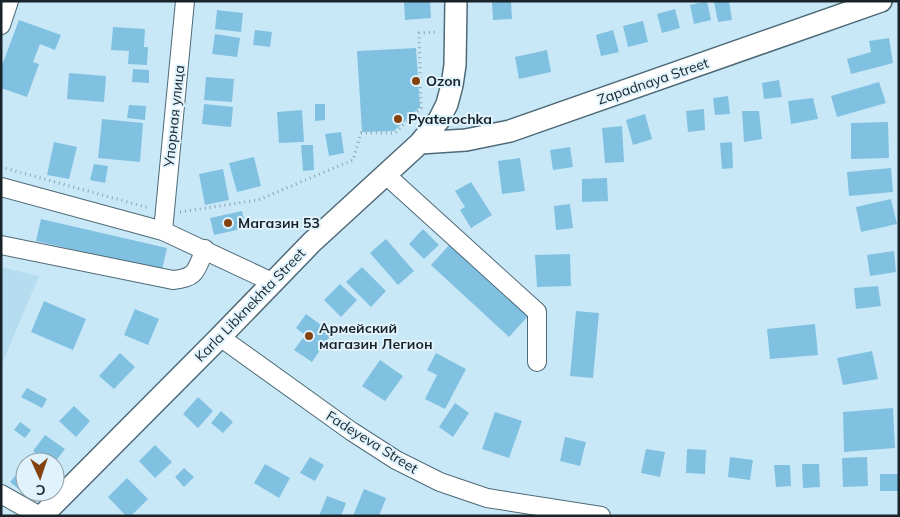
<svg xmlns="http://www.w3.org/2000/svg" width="900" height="517" font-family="Mulish,sans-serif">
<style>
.built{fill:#b5dcef}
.building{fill:#80c1e1}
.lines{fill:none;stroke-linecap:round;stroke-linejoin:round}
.minor-casing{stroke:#4e6a77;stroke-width:20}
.major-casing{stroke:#4e6a77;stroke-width:24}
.path{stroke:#8ba3af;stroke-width:3;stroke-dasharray:1 4;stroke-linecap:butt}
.minor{stroke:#fff;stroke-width:18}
.major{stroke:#fff;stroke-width:21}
.poi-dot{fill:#84430e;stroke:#e0f3fc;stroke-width:2}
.labels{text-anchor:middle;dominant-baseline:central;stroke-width:4;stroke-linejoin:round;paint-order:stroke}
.poi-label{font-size:14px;font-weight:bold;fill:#19242a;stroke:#e0f3fc;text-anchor:start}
.street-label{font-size:14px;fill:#19242a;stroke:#e0f3fc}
</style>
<rect width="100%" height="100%" fill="#c9e8f7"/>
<path class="built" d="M1,267L39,276L1,366Z"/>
<path class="building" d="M404,1H430L431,18L405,20Z
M511,1L512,19L493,20L492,2Z
M707,1L711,20L694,24L690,5Z
M729,1L732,20L718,22L714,2Z
M675,9L680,28L662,33L657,14Z
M217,10L243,13L241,32L215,29Z
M19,20L61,35L55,50L40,44L33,62L39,64L27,97L1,88V68Z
M643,21L648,42L628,47L623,26Z
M113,27L145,29L144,47H148L147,65L128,64L129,51L111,50Z
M255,30L272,32L270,47L253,45Z
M613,30L619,52L601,56L596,35Z
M215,34L240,38L237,57L212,54Z
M889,38L893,63L851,74L847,59L871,52L869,41Z
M416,48L420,107L394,131L362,132L357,51Z
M547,50L551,72L519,79L515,57Z
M133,69L149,70V83L132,82Z
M69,73L106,76L104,102L67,99Z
M206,77L234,79L232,102L204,100Z
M779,80L782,97L764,99L762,83Z
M879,82L886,103L837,117L831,96Z
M728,96L730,114L715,115L713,98Z
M813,98L818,119L791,124L788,101Z
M204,104L233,107L231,127L202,124Z
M315,104H325V120L315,121Z
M129,105L146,106L145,120L127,118Z
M704,109L705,130L688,132L686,111Z
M302,110L304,142L279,143L277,112Z
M742,111H759L762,139L744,142Z
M645,114L652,139L633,145L626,120Z
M102,119L143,123L140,162L98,158Z
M888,122L889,158L851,159V123Z
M622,126L624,162L605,163L602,128Z
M341,132L344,153L329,156L325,134Z
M54,142L77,147L69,179L47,175Z
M732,142L733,168L722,169L720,143Z
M301,145H313L314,170L303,171Z
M570,147L573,167L553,170L550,150Z
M254,157L261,186L237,192L229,163Z
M520,158L525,191L502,194L498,161Z
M94,164L108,166L105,183L90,180Z
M891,168L893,192L849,196L847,172Z
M223,169L229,200L205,205L199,174Z
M607,178L608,201L582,202V179Z
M471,182L492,215L471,228L460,210L465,207L455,191Z
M891,199L897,224L861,232L856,207Z
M570,204L573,228L556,230L554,206Z
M242,211L246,228L214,235L210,218Z
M41,219L167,248L162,270L36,241Z
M423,229L439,245L424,259L409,244Z
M386,239L414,271L398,285L370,253Z
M450,244L529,315L509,337L431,265Z
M894,251L896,272L870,276L867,255Z
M570,254L571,286L537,287L535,255Z
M362,267L386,291L371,307L346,282Z
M340,284L357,300L341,317L324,300Z
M878,286L881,306L856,309L854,288Z
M44,301L86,319L73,350L31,332Z
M135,309L159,319L148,345L124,335Z
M576,311L599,313L593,378L570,376Z
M306,314L332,333L312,362L294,350L305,335L296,328Z
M815,324L818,355L770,359L767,329Z
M872,351L878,379L843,385L837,358Z
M120,353L135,367L114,389L99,376Z
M436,353L466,369L445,409L425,399L437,375L427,370Z
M380,360L403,376L385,401L362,386Z
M27,388L47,399L42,408L21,397Z
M198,397L213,411L198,428L183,414Z
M455,403L469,413L453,437L439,427Z
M74,406L90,421L76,437L59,421Z
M893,408L895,448L844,452L843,412Z
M221,411L233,422L223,433L211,423Z
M495,412L522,421L509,458L482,449Z
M20,422L31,430L25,438L14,430Z
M45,435L65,449L55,462H49L33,451Z
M565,437L586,442L580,466L560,461Z
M155,445L172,462L155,478L139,461Z
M646,449L665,452L660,477L641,473Z
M687,449L706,450L705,474L686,473Z
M310,457L324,465L315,481L300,473Z
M730,457L753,460L750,480L728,477Z
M867,457L868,486L843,487L842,458Z
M265,464L290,478L279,498L254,483Z
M802,464H819L820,487L803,488Z
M774,465H790L791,486L776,487Z
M22,468L25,470V492H28L26,495L10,482Z
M184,468L194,477L184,487L175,477Z
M880,474H899V491H880Z
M127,478L148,499L131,516H126L108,497Z
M364,489L386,498L379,516H353Z
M327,496L346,503L341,516H319Z"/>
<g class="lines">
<g class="minor-casing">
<path id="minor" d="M1,25L9,1
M386,175L537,312V362
M1,187L163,231L272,282
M163,231L185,1
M1,245L173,280C197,278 196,270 205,249
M220,337L351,431L396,460L440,482L487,498L601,516
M1,494L40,516"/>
</g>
<g class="major-casing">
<path id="major" d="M420,143L466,140L510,131L881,1
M42,516L220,337L312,242L420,143L439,120L447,104L452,85L455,65L456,1"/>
</g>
<path class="path" d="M1,167L149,208
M180,212L258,200L353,160L361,133H395L421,108L419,33L438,32"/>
<use href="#minor" class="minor"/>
<use href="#major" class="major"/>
</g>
<g class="poi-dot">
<circle cx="416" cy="81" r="5"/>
<circle cx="398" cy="119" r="5"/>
<circle cx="228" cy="223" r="5"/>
<circle cx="309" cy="336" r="5"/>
</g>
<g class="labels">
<g class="poi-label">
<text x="426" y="81">Ozon</text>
<text x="408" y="119">Pyaterochka</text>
<text x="238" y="223">Магазин 53</text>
<text x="319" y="328">Армейский<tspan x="319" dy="16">магазин Легион</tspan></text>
</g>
<g class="street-label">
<text transform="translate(653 81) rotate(-19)">Zapadnaya Street</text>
<text transform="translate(174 116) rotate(-84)">Упорная улица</text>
<text transform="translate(250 305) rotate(-46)">Karla Libknekhta Street</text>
<text transform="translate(372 442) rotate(32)">Fadeyeva Street</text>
</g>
</g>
<rect width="900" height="517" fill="none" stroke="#19242a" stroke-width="5"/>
<g transform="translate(40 477) rotate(177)"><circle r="24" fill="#e0f3fc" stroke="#90a0a8"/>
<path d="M0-4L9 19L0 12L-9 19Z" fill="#84430e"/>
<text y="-8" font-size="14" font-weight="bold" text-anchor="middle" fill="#19242a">С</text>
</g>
</svg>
